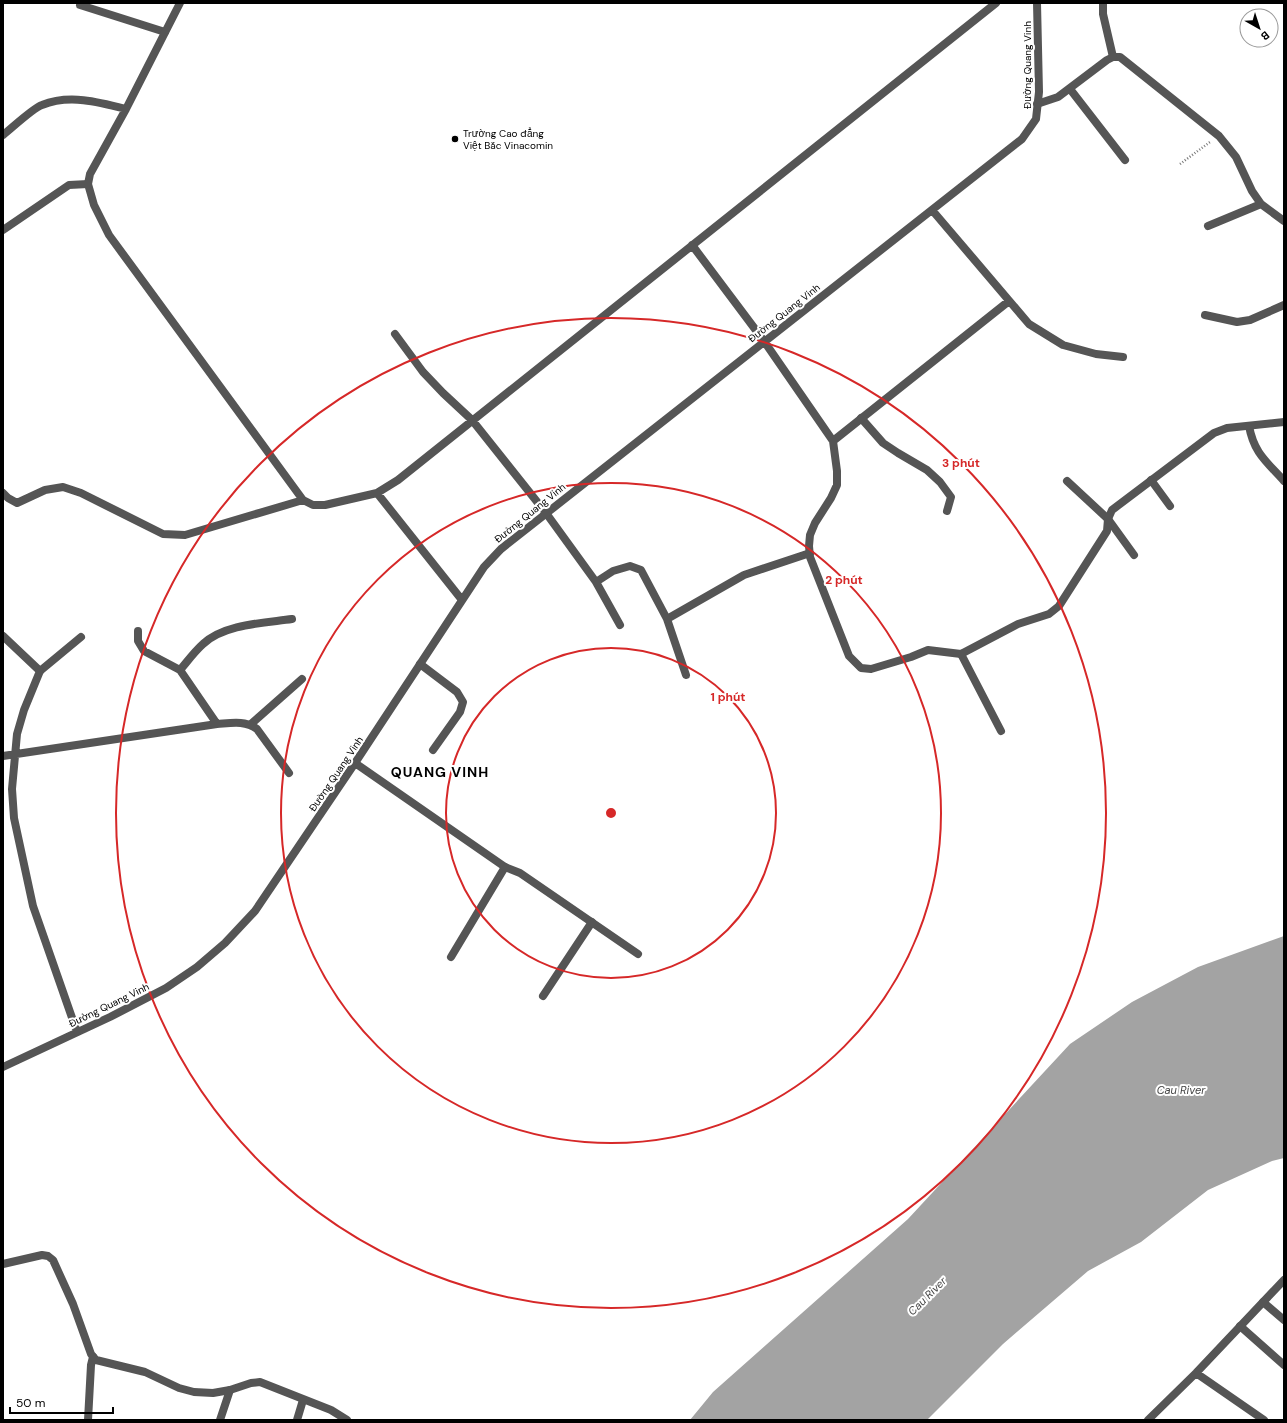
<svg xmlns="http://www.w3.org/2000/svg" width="1287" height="1423" font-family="'DM Sans',sans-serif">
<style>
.water{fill:#a3a3a3}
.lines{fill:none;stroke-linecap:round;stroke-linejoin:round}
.path{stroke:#777;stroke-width:2.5;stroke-dasharray:1 2;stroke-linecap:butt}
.lane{stroke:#555;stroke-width:8}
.street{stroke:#555;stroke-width:8}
.ring{fill:none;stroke:#d62828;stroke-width:2}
.poi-dot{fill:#000;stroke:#fff;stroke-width:1.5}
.labels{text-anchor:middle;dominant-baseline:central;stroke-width:4;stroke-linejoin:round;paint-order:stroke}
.street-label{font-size:10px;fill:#000;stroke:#fff}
.poi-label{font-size:10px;fill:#000;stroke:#fff;text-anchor:start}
.water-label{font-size:11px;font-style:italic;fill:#444;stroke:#fff}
.district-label{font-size:14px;font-weight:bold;letter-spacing:1px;fill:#000;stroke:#fff}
.centre{fill:#d62828;stroke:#fff;stroke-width:2}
.ring-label{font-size:12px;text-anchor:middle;font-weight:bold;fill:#d62828;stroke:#fff;stroke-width:4;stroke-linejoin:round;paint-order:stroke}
</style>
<rect width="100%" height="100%" fill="#fff"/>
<path class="water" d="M1284,936V1158L1272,1161L1208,1190L1141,1242L1088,1271L1003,1344L927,1420H690L713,1392L908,1219L1070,1044L1132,1002L1198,967Z"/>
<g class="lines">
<path class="path" d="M1180,164L1210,142"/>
<path class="lane" d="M80,5L165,32
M1070,89L1125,160
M1037,104L1058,97L1107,60L1113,57H1120L1219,136L1236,157L1252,191L1261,204L1284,221
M1208,226L1261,204
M3,230L69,185L88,184
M1205,315L1237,322L1250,320L1284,305
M861,418L883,443L898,453L927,470L940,482L951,497L947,511
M1249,426C1254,453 1266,461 1284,481
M1151,480L1170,506
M1067,481L1108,519L1134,555
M546,513L596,582L620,625
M596,582L613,571L630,566L641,570L667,619L686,675
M667,619L744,575L810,553
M961,654L1001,731
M420,664L457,692L463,702L460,712L433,750
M180,670C187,662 194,652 203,644C224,624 264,623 292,619
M40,671L81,637
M251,724L302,679
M451,957L505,867
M543,996L592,922
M1263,1302L1284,1320
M1240,1326L1284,1365
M88,1420L91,1365L93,1357
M220,1420L230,1390
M297,1420L303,1400"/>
<path class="street" d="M180,3L126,109L90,174L88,184L94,205L109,235L303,500L313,505H325L377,493L398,480L996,3
M1103,3V14L1113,57
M3,135C12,128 33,108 42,105C69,94 99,102 126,109
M932,210L1029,324L1063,345L1096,354L1123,357
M692,245L764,341L833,441L837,471V485L831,498L815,523L810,535L809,546L810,557L849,656L861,668L871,669L911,657L928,650L961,654L1018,624L1049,614L1059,606L1107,531L1108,519L1112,510L1214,433L1227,428L1284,422
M395,334L423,372L443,393L472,420L546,513
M833,441L1009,301
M3,493L8,498L17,503L45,490L63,487L81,493L163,534L185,535L303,500
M377,493L462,600
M138,631V641L144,651L180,670L217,724C231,723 245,720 257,729L289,773
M3,636L40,671L24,710L17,734L12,789L14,818L33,906L77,1032
M3,756L217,724
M355,763L505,867L520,873L638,954
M3,1067L110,1017L166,988L197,967L225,943L255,911L355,763L484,567L501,549L1022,139L1036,119L1039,92L1037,3
M3,1264L42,1255L48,1256L53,1260L73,1304L91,1354L96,1360L145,1372L179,1388L194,1392L213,1393L230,1390L251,1383L260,1382L331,1410L347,1420
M1196,1373L1264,1420
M1148,1420L1196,1373L1284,1280"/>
</g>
<g class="ring">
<circle cx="611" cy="813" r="165"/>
<circle cx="611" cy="813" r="330"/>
<circle cx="611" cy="813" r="495"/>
</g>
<circle class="poi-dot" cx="455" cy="139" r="4"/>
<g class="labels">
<g class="street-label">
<text transform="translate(1027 65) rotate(-90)">Đường Quang Vinh</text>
<text transform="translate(784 313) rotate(-38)">Đường Quang Vinh</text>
<text transform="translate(530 513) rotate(-39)">Đường Quang Vinh</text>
<text transform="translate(336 774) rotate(-56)">Đường Quang Vinh</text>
<text transform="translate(109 1005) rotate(-26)">Đường Quang Vinh</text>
</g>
<g class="poi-label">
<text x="463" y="133">Trường Cao đẳng<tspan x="463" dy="12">Việt Bắc Vinacomin</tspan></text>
</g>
<g class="water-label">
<text x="1181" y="1090">Cau River</text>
<text transform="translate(927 1296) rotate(-45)">Cau River</text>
</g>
<g class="district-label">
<text x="440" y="772">QUANG VINH</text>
</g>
</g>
<circle cx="611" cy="813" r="6" class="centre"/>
<g class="ring-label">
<text x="961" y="467">3 phút</text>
<text x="844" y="584">2 phút</text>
<text x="728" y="701">1 phút</text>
</g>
<rect width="1287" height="1423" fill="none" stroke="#000000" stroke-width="8"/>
<g transform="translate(1259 28) rotate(141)"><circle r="19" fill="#ffffff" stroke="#999999"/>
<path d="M0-3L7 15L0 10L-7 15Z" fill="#000000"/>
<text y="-6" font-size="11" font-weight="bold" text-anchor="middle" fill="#000000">B</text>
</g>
<path d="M10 1407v6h103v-6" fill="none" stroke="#000000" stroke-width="2"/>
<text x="16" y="1407" font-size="12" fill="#000000" stroke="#ffffff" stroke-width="3" paint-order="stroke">50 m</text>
</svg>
